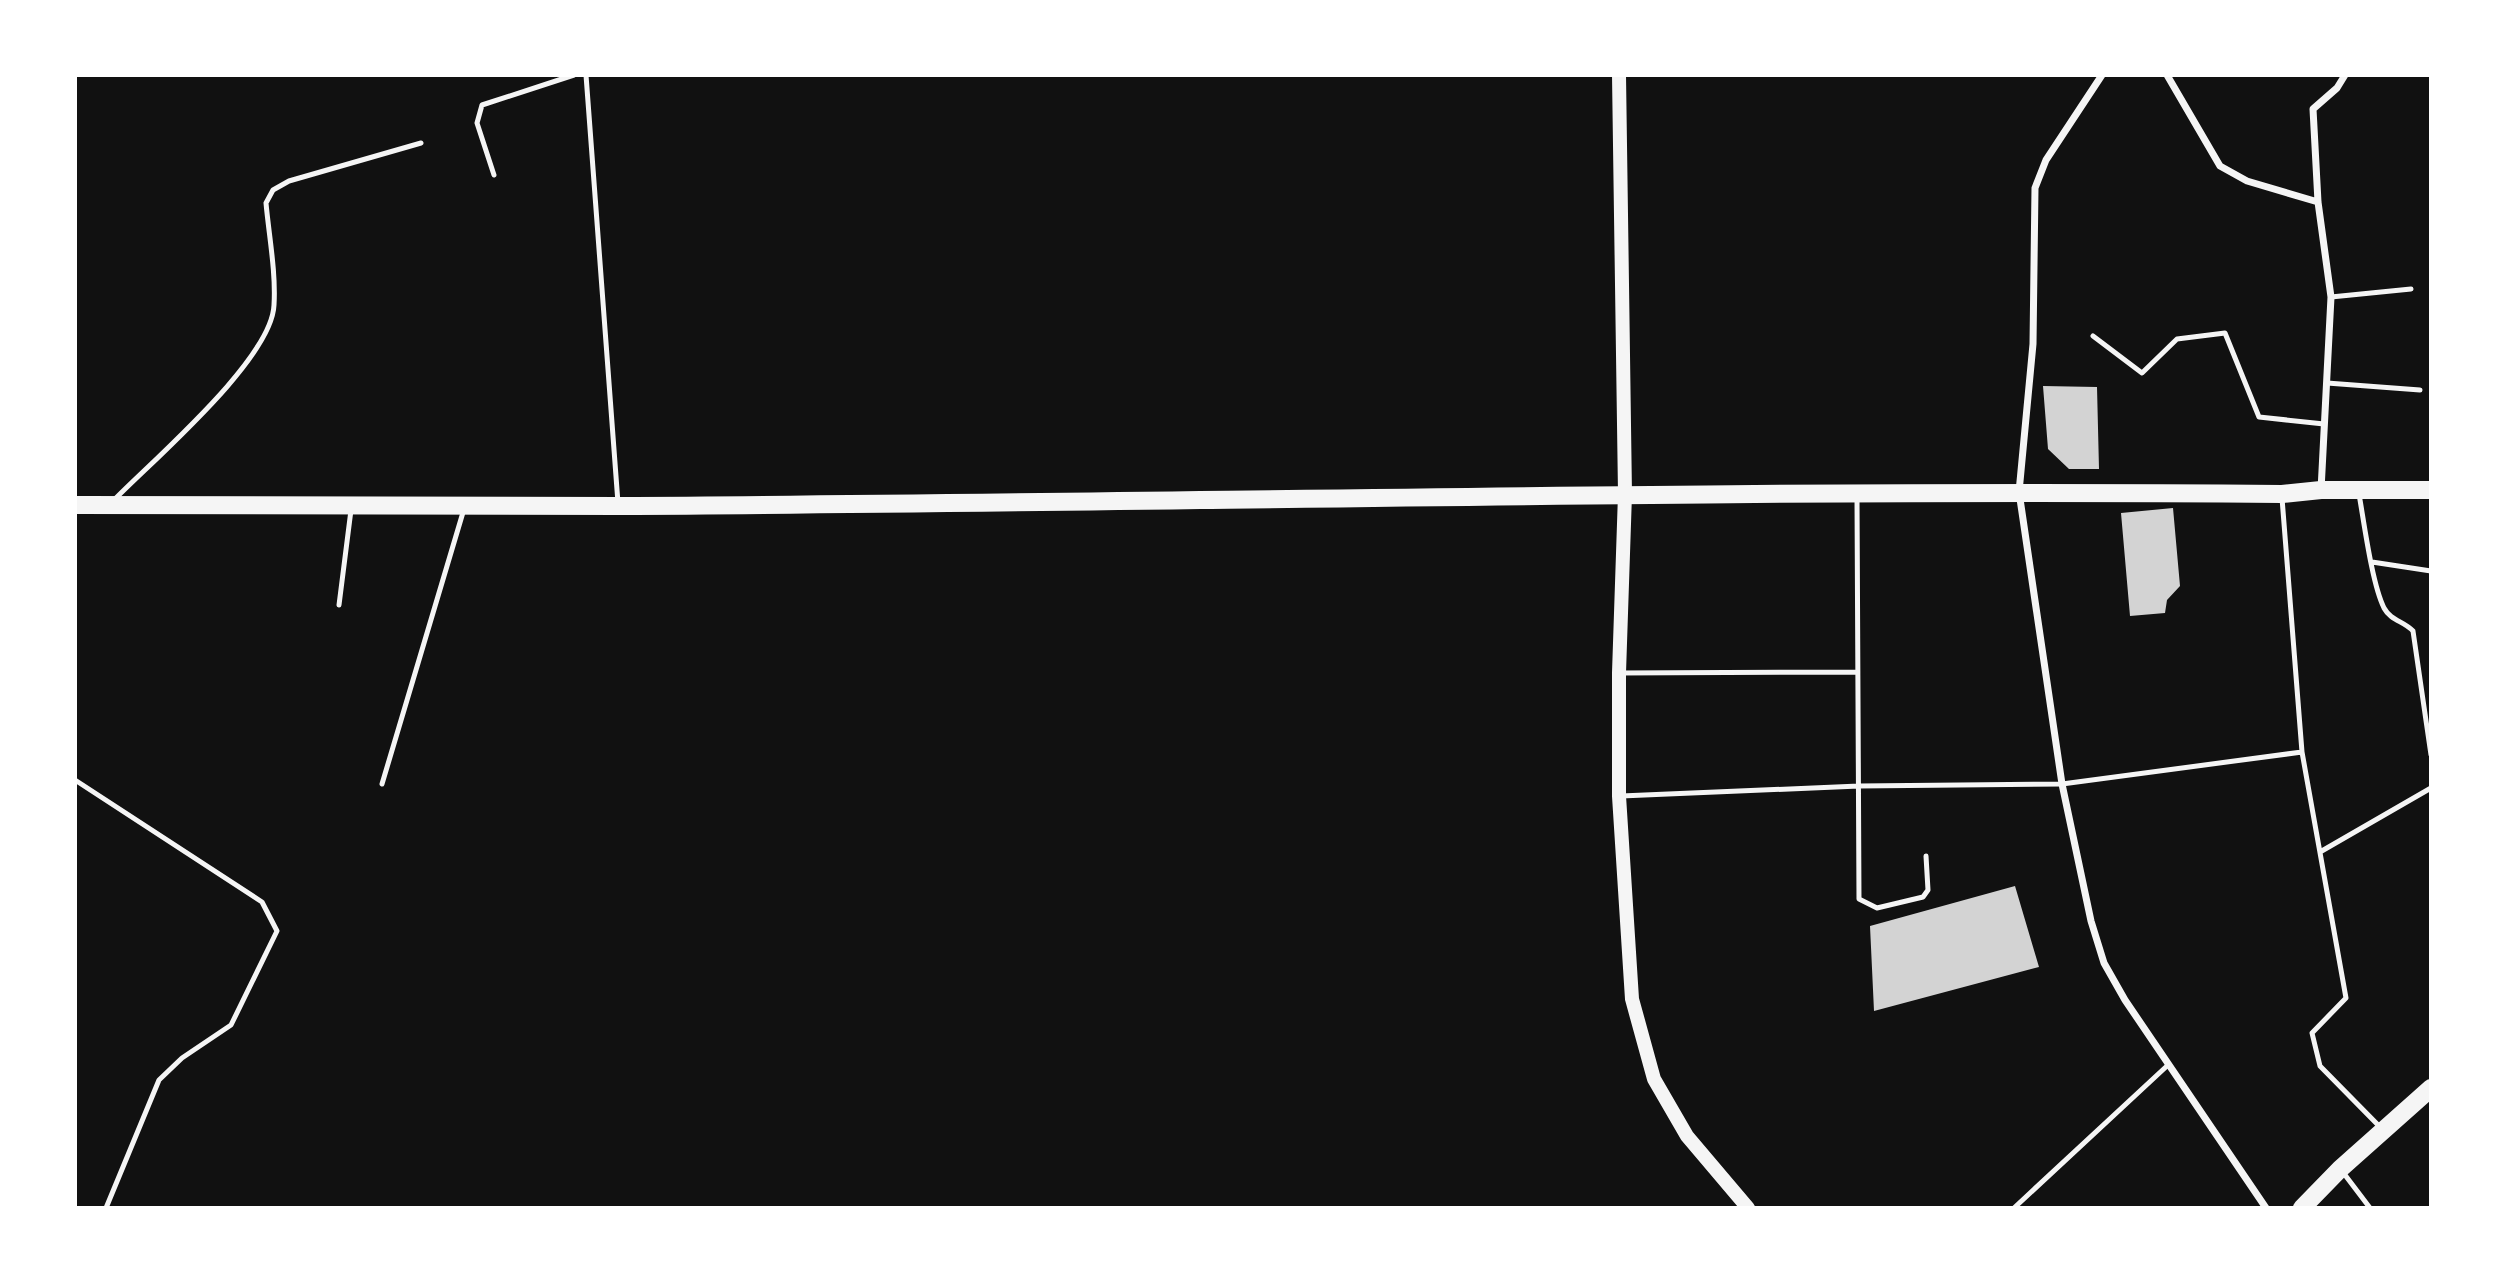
<svg xmlns="http://www.w3.org/2000/svg" width="2506" height="1283" font-family="Cabin,sans-serif">
<style>
.building{fill:#d3d3d3}
.lines{fill:none;stroke-linecap:round;stroke-linejoin:round}
.service{stroke:#f5f5f5;stroke-width:5}
.minor{stroke:#f5f5f5;stroke-width:7}
.secondary{stroke:#f5f5f5;stroke-width:14}
.primary{stroke:#f5f5f5;stroke-width:18}
</style>
<rect width="100%" height="100%" fill="#111"/>
<path class="building" d="M2043,386L2097,387L2099,469H2069L2048,449Z
M2173,508L2180,586L2167,600L2165,613L2130,616L2121,513Z
M2015,886L2039,967L1874,1011L1870,926Z"/>
<g class="lines">
<path class="service" d="M586,75L618,503
M494,175L477,123L482,105L574,75
M2331,297L2411,289
M2093,336L2142,373L2177,339L2225,333L2259,417L2324,424
M2327,383L2420,390
M2359,494C2364,522 2372,584 2384,608C2391,621 2404,621 2413,631L2431,755
M1857,498L1859,899L1877,908L1923,897L1928,890L1926,856
M2282,498L2302,752L2346,998L2312,1033L2320,1066L2382,1129
M114,500C153,460 272,359 274,305C276,272 269,236 266,203L273,190L289,181L421,143
M2372,562L2431,571
M339,605L351,510
M1619,673L1857,672
M75,780L262,902L277,931L231,1025L182,1058L159,1080L106,1208
M382,784L464,509
M1621,796L1859,786L2062,784L2302,752
M2320,852L2431,788
M2342,1171L2370,1208
M2014,1208L2168,1065"/>
<path class="minor" d="M2102,75L2046,160L2035,188L2033,344L2019,492L2062,784L2091,921L2104,963L2125,1000L2266,1208
M2167,75L2220,166L2247,181L2318,202
M2321,490L2331,297L2318,202L2313,109L2337,88L2345,75"/>
<path class="secondary" d="M1619,75L1625,494L1619,673V796L1632,999L1654,1079L1687,1136L1748,1208"/>
<path class="primary" d="M75,505C256,505 437,507 619,506C1173,503 1727,489 2282,494L2321,490H2431
M2302,1208L2340,1169L2431,1088"/>
</g>
<rect width="2506" height="1283" fill="none" stroke="#ffffff" stroke-width="154"/>
</svg>
